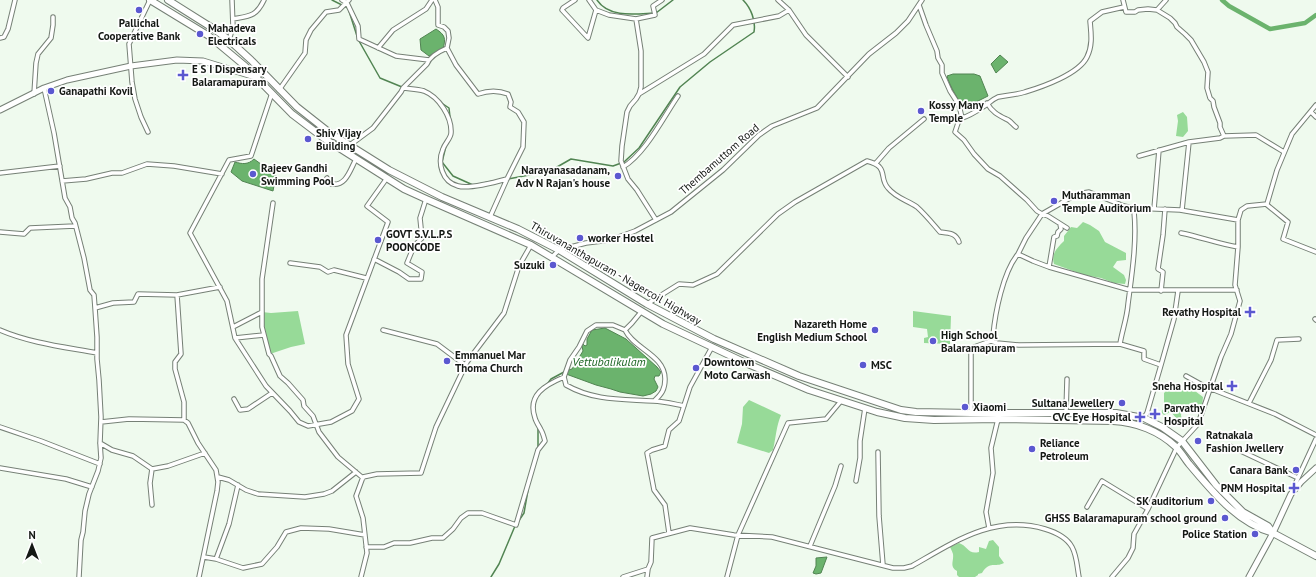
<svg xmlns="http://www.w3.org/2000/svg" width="1316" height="577" font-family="'PT Sans',sans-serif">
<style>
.green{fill:#97da98}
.water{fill:#6bb36d;stroke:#518452}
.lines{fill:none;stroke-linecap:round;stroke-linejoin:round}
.stream{stroke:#518452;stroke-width:1.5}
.canal{stroke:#6bb36d;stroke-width:4.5}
.street-casing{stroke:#768076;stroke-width:5.5}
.secondary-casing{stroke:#768076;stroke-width:7}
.primary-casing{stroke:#768076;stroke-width:8}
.street{stroke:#fff;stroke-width:3.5}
.secondary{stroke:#fff;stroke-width:5}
.primary{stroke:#fff;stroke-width:6}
.poi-dot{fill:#5b58d0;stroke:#fff;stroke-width:1.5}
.labels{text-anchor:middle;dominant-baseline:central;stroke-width:3.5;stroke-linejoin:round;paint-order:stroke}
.poi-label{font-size:11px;font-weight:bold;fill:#141814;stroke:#fff;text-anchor:start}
.street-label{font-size:11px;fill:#141814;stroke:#fff}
.water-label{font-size:12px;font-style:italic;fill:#1c6624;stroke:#fff}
</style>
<rect width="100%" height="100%" fill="#effaee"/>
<path class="green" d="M1183,112L1187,117L1188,131L1183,137L1176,136L1178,121L1177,115Z
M1083,222L1090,225L1099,231L1105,242L1126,253V260L1117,261L1113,267L1124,275L1126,280L1125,284L1114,283L1101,278L1084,275L1054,264C1051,254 1057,248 1064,241V236L1071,227L1077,228Z
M298,311L305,344L291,347L267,355C263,341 261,327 262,312L271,313Z
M913,311L951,316L950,344L924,343V338L928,337L927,329L913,327Z
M1185,385L1191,388L1203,397L1202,407L1196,405L1192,413L1188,410L1182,411L1181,415L1182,421L1177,419L1171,412L1164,415L1161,412L1164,408V393L1170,387L1182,391Z
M749,400L781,415C776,427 776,437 773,450L769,453L737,443L742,424L743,407Z
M993,540L999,547V556L1004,563C995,568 990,560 982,573L978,574V575L975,577H959L957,575V571C949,566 954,562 953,554C952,551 951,549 950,547L959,543C968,546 968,555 979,552V547L986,549L989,541Z"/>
<path class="water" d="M436,29C445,35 446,38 443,49L429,56L421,50L420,39Z
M1000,55L1008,62L996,73L991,64Z
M953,74H974L980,76L988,96L976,102L965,110C960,103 949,85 947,76Z
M254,159L276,175L273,191L242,181L231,172L235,162C242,164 248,165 254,159Z
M605,328L626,339L657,367L661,372L659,376H655L654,379L658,387L656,391L651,394L643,396L620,392L611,389L596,385L566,374L568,370L572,369L583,351L582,346L583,344L585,346L587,345V339L592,330Z
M827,557L821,573L816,574L813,573L816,566V558Z"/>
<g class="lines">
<path class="stream" d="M332,0L348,8L357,36
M597,0C609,18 635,14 653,13
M656,13L673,0
M359,41L380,78L402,87
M440,102L449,108L450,117
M446,146L442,162L453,176L473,185
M508,179L550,171L571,159L613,166L624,162L639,148L680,87L710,62L754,32C756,21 751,8 743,0
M479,184L493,181
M548,383L551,379L564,372
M538,427V447
M518,522L524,513L528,490
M491,577L499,564L515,526"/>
<path class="canal" d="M1222,0L1229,6L1270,29L1305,23L1316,15"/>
<g class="street-casing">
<path id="street" d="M342,0L347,3L358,26L359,39L396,56L429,60
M435,0L438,7V25L444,27L448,31L449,38L447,48L456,65L478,94C489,90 498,90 508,94L511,102L510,107L518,112L524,122L523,147L507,179L490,217
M575,0L563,8L562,10L588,38L596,10
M589,0L596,10L609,15L636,19L655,15L653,6L662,0
M778,0L789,10L806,35L848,77
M1123,0L1126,12H1135L1138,10L1148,9L1157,10L1170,18L1175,23L1177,27L1185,34L1191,40L1204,62L1208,72L1207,88L1210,98L1213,101L1214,107L1220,123V127L1224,136
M919,5L926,25L937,51L938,58L942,65V73L950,91L959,105L962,118L958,123L955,132L964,140L974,154L988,169L1000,176L1027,200L1037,211L1042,214L1077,194L1089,192L1124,206L1133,208L1134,211C1137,242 1132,273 1128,304C1127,318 1122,331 1120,344L1019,345L997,343L991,341
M1157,10L1166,0
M233,19C249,16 256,17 264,0
M636,19L641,51V87L639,94L636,99L630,106L627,112L622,146L621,161L628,179L637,190L656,220
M0,38L4,37L8,29L15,0
M229,40L233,27L232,0
M378,48L393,30L426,9L432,0
M44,88L54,133L65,198L70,207L72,218L75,223L84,258L90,290L94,295L95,308L97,337V359L99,380L101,417L100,443L101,458L98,471L89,494L85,511L83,532L81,540L79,577
M403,88C410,89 417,89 424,91C439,97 452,117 451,133C451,138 445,143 443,149C437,163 442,182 458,186C468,189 496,182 507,179
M279,90L305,53L306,40L311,30L326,12L339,10L349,0
M272,93L251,156L229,160L190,233L227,301L235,338L266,386L290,411L299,422L308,426L331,422L352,411L359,399L348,364L346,335L388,222L367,206L387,178
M34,94L36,63L38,54L51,38L53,25V17
M639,94L704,54L733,25L779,16L789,10
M987,103C992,112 998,115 1006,119C1010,120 1013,125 1016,127
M1311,112L1316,117
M962,118C969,116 977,111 983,107C989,104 991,100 998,97C1007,95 1016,95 1025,92C1042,87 1079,74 1087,57C1093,45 1091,33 1090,21L1102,12L1124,7
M148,132L141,117L135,99L132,82L129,44L150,0
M350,145L373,128L401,92L403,88L427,64C430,56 440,51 447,48
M1139,156L1189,142L1220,138L1224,136L1256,135L1284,152
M876,163L889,148L924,119
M623,167C645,154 663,118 678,96
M0,173L60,166
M327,178L331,184C346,187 350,170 356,159
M62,181L86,179L112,173H122L147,164L174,166L222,174
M273,203L262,279V327L269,354L271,356L280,376L288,383L303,400L304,406L313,416L319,432L338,457L363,478
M1266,204L1288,222L1283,239L1316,252
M1133,208L1180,210L1238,220
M1154,209L1159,150
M1182,210L1189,142
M0,232L24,234L30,228L75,226
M1181,233C1201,237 1219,244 1238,247
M1018,254L1026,238L1042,214L1048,216L1067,228
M552,257L559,250L586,243L610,240L635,231L671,212L723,170L759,135L772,126L817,108L869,54L896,33L908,21L922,0
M374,259L399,272L409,279H421L422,272L407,263L414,246L422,238L420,218L426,199
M290,263L320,267L328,272L334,270L366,278
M1049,267L1054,237L1057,236L1058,232L1061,229L1060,224
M1161,291L1163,272L1158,269L1163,235L1165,209
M177,295L181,354L175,362V369L184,402V420
M647,304L679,284L693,285L717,274L778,214L795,202L867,161C890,167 878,177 888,188C896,198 907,200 917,207C925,214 933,224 940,232C949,233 956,233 959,242
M95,308L113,303L134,302L138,294L177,295L220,287
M641,312L632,323L625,330L613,325H596L587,331L579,347L570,360L564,377L566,385C594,401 622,399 653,401C663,401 674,404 684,406
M1315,319L1316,320
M233,327L262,312
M0,330C30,343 65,347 97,353
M383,330L437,344L465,365
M625,330C634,349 665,355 665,379C665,389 662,394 654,401
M235,338L264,335
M1120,344L1144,351V359L1161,365L1147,413L1144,418
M1161,365L1174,319L1178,291
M1186,376L1204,386L1275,414L1316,435
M234,399L240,410L248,409L272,393
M1249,403L1271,360L1277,340L1299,339
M971,413V348L991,341L993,336C995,313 1003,272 1018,254L1033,261L1049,267L1130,290H1237
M1066,413L1067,379
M101,422L129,419L184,420L188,423L198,443L216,470L218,482L217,491L199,577
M0,427L41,441L100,464
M100,443L112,450L133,456L152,469L168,466L205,453
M1230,446L1298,478
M878,452L879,516L883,565
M0,468L66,479L92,487
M218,477L229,480L246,490L258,494L305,497L324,494L332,491L356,472
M856,481L860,458V441L865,408
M1292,491L1316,439
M152,505L150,483L152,469
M1087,507L1102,481L1148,509L1134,534L1133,548L1128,558L1112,577
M1148,509L1177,447L1198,424L1221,357L1231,334L1240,301L1235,285L1238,247V220L1241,210L1247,206L1267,204L1277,170L1292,134L1316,105
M989,528L986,512L993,473L991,448L998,419
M669,533L665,505L654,490L647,453L652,450L665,446L669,430L679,421L690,387L712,347
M810,546L835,486L841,466
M366,547H384L394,543H410L432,538H443L453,529L461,518L468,513H482L516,525L538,450L545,441C544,438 543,433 541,430C539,426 536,422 535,418C527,395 545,385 564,377
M204,557L216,559L243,568L262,564L277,547L286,532L301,528L329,529L365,535
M216,559L229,524L238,485
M361,577L367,553L363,518L356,496L363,477L377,474L421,473L436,427L467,362L504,313L519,266L531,245
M623,577L648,569L651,562L652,538L690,528L734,535L772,537L893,568H904L912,566C954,542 994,514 1045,529C1055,532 1067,538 1072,547C1077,556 1077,567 1079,577
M647,577L648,569
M727,577L738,535L788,423L826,419L841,401"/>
</g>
<g class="secondary-casing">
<path id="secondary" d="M0,110L44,88L67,80L131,66L177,60L203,61L252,76L256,77L262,72
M1249,577L1273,533L1291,494L1301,482L1316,468"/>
</g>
<g class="primary-casing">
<path id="primary" d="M150,0L209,36L245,66L292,114L325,139L374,170L404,189L426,199L531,245L663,324L748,364L809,390L877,412L905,418L934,420L998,419L1113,421C1136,422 1159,431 1176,447C1181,452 1185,459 1189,464C1212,491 1237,523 1273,533L1316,556
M168,0L214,29L229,40L251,60L297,107L330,133L389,170L442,197L518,229L559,250L647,304L714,339L799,376L901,410L916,412L971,413H1116L1144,418L1162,427L1182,441L1216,485L1243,512L1268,526L1273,533"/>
</g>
<use href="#street" class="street"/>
<use href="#secondary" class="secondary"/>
<use href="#primary" class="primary"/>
</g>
<g class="poi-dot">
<circle cx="139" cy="10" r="4"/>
<circle cx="200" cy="34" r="4"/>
<path d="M181 69h4v4h4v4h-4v4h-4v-4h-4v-4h4z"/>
<circle cx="51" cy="91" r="4"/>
<circle cx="921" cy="111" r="4"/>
<circle cx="308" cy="139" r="4"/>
<circle cx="253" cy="174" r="4"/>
<circle cx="618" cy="176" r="4"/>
<circle cx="1054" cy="201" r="4"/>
<circle cx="580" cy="238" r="4"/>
<circle cx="378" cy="240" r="4"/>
<circle cx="553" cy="265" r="4"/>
<path d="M1248 306h4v4h4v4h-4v4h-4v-4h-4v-4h4z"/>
<circle cx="875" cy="330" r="4"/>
<circle cx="933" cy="341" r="4"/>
<circle cx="447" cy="361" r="4"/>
<circle cx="863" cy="365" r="4"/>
<circle cx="696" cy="368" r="4"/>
<path d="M1230 380h4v4h4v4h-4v4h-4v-4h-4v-4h4z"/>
<circle cx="1122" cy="403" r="4"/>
<circle cx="965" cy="407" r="4"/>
<path d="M1153 408h4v4h4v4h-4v4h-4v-4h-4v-4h4z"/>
<path d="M1138 411h4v4h4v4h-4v4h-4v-4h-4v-4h4z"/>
<circle cx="1198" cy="441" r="4"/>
<circle cx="1032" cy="449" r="4"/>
<circle cx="1296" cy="470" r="4"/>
<path d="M1292 482h4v4h4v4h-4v4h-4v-4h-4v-4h4z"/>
<circle cx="1211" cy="501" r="4"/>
<circle cx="1225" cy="518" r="4"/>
<circle cx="1255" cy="534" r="4"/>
</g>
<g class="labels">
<g class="poi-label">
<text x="139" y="23" text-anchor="middle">Pallichal<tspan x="139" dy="13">Cooperative Bank</tspan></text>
<text x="208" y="28">Mahadeva<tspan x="208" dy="13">Electricals</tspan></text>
<text x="192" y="69">E S I Dispensary<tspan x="192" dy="13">Balaramapuram</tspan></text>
<text x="59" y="91">Ganapathi Kovil</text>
<text x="929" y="105">Kossy Many<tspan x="929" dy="13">Temple</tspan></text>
<text x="316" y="133">Shiv Vijay<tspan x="316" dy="13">Building</tspan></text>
<text x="261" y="168">Rajeev Gandhi<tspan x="261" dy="13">Swimming Pool</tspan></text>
<text x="610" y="170" text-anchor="end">Narayanasadanam,<tspan x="610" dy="13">Adv N Rajan's house</tspan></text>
<text x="1062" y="195">Mutharamman<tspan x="1062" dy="13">Temple Auditorium</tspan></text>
<text x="386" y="234">GOVT S.V.L.P.S<tspan x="386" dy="13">POONCODE</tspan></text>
<text x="588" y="238">worker Hostel</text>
<text x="545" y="265" text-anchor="end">Suzuki</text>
<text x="1241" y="312" text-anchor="end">Revathy Hospital</text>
<text x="867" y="324" text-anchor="end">Nazareth Home<tspan x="867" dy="13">English Medium School</tspan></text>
<text x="941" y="335">High School<tspan x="941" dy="13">Balaramapuram</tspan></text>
<text x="455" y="355">Emmanuel Mar<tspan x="455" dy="13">Thoma Church</tspan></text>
<text x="704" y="362">Downtown<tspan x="704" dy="13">Moto Carwash</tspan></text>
<text x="871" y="365">MSC</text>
<text x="1223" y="386" text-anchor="end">Sneha Hospital</text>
<text x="1114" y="403" text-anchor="end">Sultana Jewellery</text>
<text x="973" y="407">Xiaomi</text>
<text x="1164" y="408">Parvathy<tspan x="1164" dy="13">Hospital</tspan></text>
<text x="1131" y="417" text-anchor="end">CVC Eye Hospital</text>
<text x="1206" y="435">Ratnakala<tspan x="1206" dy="13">Fashion Jwellery</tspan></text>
<text x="1040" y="443">Reliance<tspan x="1040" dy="13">Petroleum</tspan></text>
<text x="1288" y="470" text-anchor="end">Canara Bank</text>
<text x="1285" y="488" text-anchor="end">PNM Hospital</text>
<text x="1203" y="501" text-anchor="end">SK auditorium</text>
<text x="1217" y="518" text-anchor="end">GHSS Balaramapuram school ground</text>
<text x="1247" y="534" text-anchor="end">Police Station</text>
</g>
<g class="street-label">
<text transform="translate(719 159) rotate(-41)">Thembamuttom Road</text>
<text transform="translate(616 273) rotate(30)">Thiruvananthapuram - Nagercoil Highway</text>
</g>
<g class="water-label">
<text x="609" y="361">Vettubalikulam</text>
</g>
</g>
<g transform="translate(32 545)" stroke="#ffffff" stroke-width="3" paint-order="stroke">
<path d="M0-3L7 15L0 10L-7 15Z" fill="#141814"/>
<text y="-6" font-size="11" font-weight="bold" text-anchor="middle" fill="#141814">N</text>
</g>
</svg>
